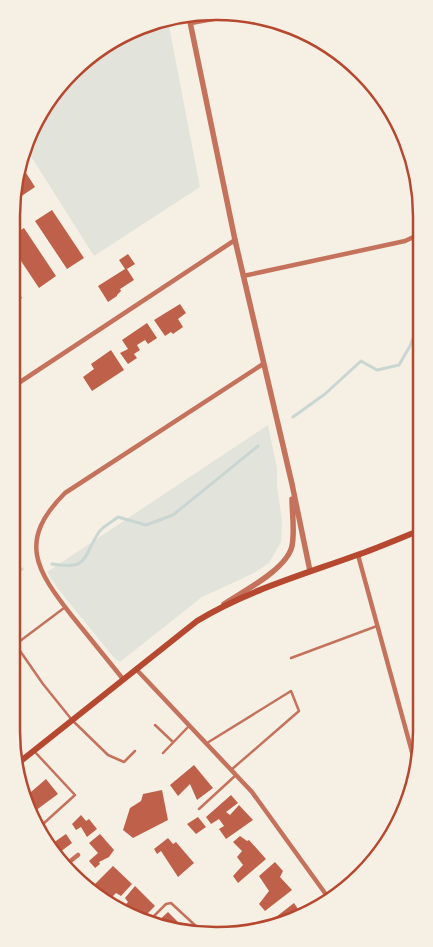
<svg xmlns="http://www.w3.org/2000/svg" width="433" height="947" font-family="Overpass,sans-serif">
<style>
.green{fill:#e2e4dc}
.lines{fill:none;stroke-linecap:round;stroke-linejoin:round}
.stream{stroke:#c9d6d2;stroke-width:3}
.building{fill:#bf614a}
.service{stroke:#c5725c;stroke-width:2.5}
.minor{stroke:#c5725c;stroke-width:4.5}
.tertiary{stroke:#c5725c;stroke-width:5.5}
.secondary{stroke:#b5482f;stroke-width:6}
.rim{fill:none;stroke:#b5482f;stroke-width:2.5}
</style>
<rect width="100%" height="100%" fill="#f6efe4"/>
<path class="green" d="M168,21L200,187L94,256L25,147L27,138L71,72L138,27Z
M268,425L277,468V486L282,521L281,542L269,563L252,574L202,597L120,662L115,659L58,589L47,572Z"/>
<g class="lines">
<path class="stream" d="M293,417L325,394L361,361L377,370L399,365L410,346L420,321
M52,564C89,570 82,558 99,532C103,526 112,522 118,517L146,525L173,515L258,446
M11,575L22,569"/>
</g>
<path class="building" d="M21,165L35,187L20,197L16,192Z
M52,210L84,258L67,269L35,221Z
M24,228L56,276L39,288L11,246V236Z
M128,254L135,264L127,269L134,280L120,289L121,291L117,295V296L108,302L98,286L125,269L119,260Z
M11,281L22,298L11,305Z
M180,304L186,313L178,319L183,327L173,334L171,332L165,336L154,320Z
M147,323L157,338L148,344L145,340L137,345L140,350L134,354L137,358L128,364L120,353L128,349L122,340Z
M111,350L124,370L92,391L83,377L94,369L91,364Z
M194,765L213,788L197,800L190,784L178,796L170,785Z
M46,779L58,794L35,811L24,798Z
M162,790L168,820L133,838L123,830L130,808L141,801L143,794Z
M231,795L238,803L226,812L230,815L239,805L253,820L226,839L219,829L224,826L219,819L211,824L206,817Z
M81,815L86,821L89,819L97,829L87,837L81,827L76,830L72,824Z
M198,817L206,827L196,834L187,824Z
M66,834L72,843L56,855L50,845Z
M100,834L114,850L109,857L99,862L100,864L95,868L89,861L98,853L89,843Z
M240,836L247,841L249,840L266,859L238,883L233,876L243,865L237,857L242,851L233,842Z
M168,838L173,844L176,842L194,863L178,877L161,851L157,854L154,849Z
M275,862L283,871L280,877L292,890L265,911L259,904L269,891L259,876Z
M113,866L132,884L121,896L116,893L107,902L90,889Z
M135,886L155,906L142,919L120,910L128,902L125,898Z
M294,903L302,915L269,927L267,924Z
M168,912L178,922L170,929L155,924Z
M181,923L189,932L173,931Z"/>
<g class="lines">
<path class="service" d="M64,608L20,641L18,648L43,684L72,720L108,755L124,762L135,751
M291,658L377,626
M11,679L15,677L16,666L11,659
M155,725L173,742
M207,743L291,691L299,711L231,770
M163,753L189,726
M27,806L43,824L75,795L35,752
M199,809L236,775
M149,921L166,904L171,903L198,928L194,932"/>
<path class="minor" d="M191,23L235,15
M243,276L405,241L420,234
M11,388L235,240
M358,555L415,763
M136,669L252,792L330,900
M123,679C106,658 89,637 72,616C36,570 17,541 65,493L263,364
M63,867L78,855"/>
<path class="tertiary" d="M189,17L235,240L292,484L310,571
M224,604C244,591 287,569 292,546C295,531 292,513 292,499"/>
<path class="secondary" d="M17,764L197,621C246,591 302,575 357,555C378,548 400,538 421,530"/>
</g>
<path d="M0 0H433V947H0ZM216 20H217A196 196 0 0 1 413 216V731A196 196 0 0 1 217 927H216A196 196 0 0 1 20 731V216A196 196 0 0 1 216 20Z" fill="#f6efe4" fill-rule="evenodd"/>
<path class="rim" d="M216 20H217A196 196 0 0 1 413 216V731A196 196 0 0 1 217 927H216A196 196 0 0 1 20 731V216A196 196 0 0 1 216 20Z"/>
</svg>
